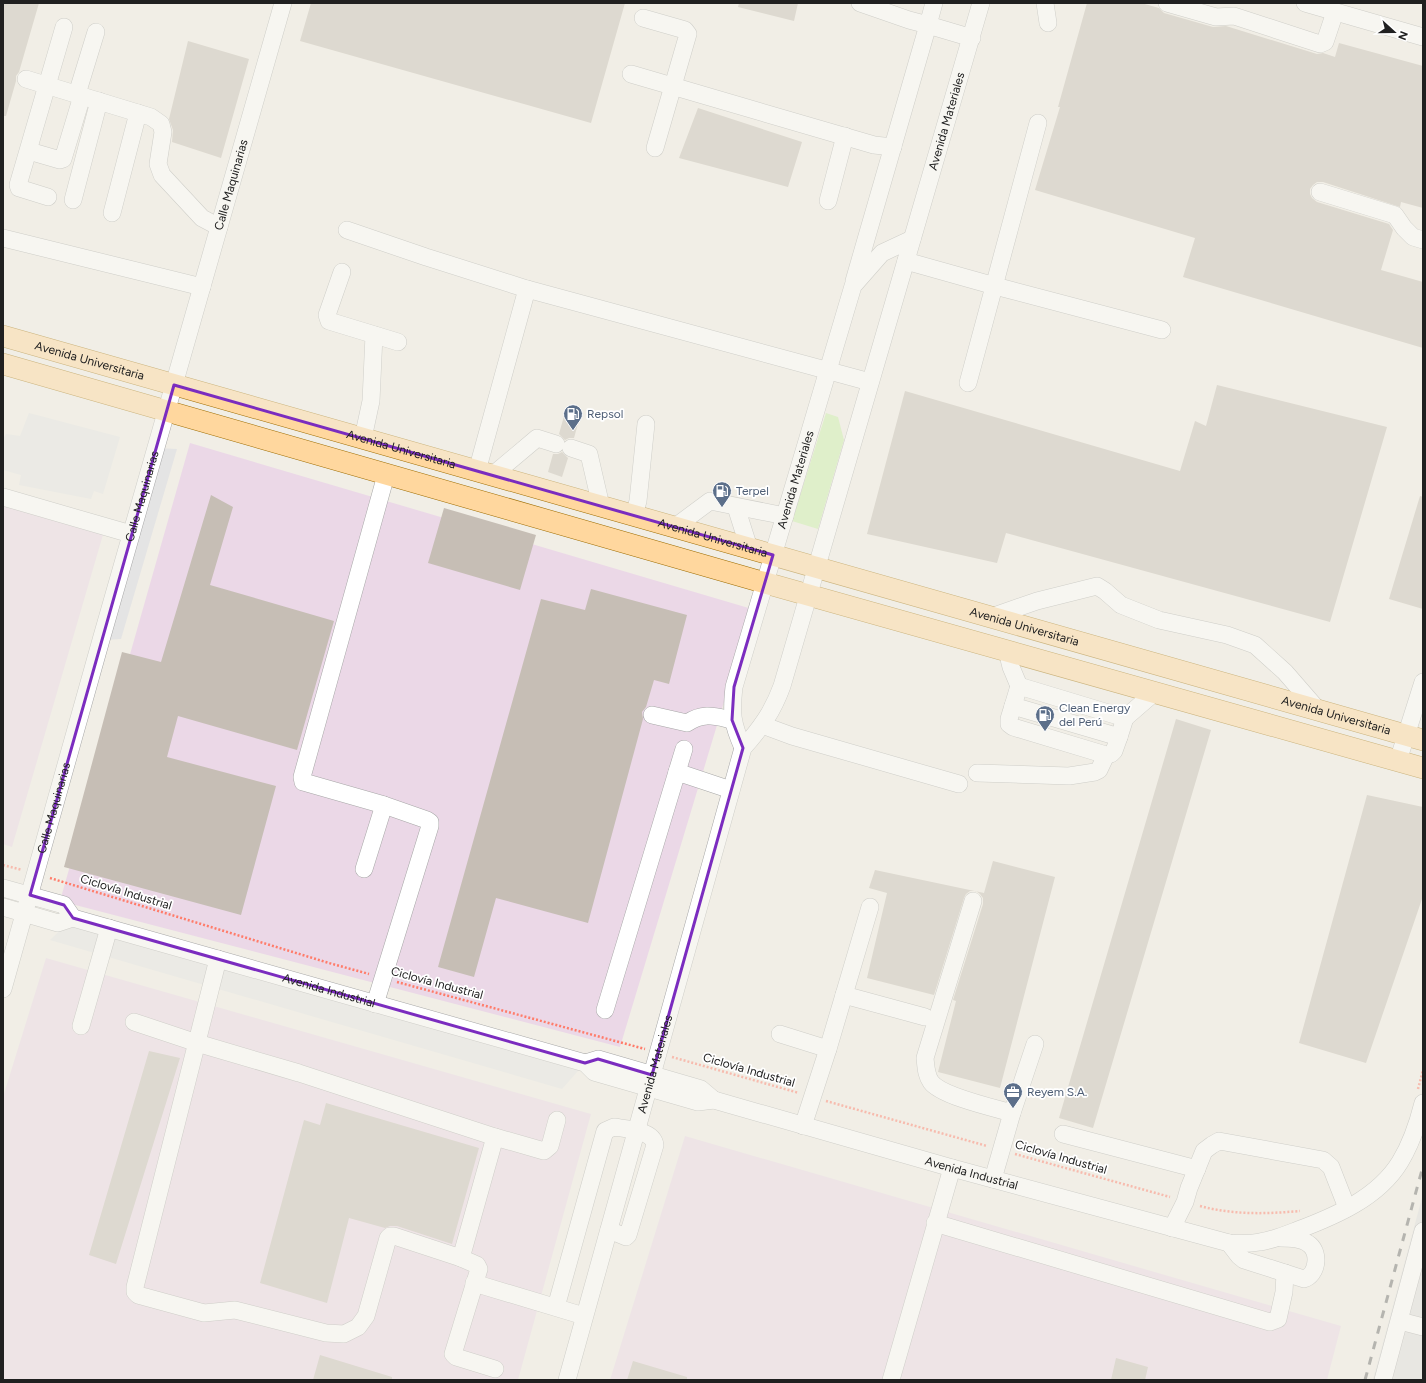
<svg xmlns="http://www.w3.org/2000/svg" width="1426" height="1383" font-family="Figtree,sans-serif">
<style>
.residential{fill:#dedddd}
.industrial{fill:#ebd8e7}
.grass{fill:#caefa9}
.parking{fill:#e4e4e4}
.building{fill:#c6beb5}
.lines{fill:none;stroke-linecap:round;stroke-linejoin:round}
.minor-casing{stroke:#a7a7a7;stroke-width:18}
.major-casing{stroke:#9d6c00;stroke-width:22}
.path{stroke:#ff7c6a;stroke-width:2.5;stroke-dasharray:2 2;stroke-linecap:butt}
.minor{stroke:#fff;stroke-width:17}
.major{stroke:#ffd79e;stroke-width:21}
.rail{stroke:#6e6e6e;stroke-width:3;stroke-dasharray:8 8;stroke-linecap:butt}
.marked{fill:none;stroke:#7b2cbf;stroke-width:3;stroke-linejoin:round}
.labels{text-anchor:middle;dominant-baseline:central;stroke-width:3.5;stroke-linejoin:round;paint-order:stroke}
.street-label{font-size:12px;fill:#202020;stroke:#fff}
.service-label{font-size:12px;fill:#4e5e75;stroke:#fff;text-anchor:start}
</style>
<rect width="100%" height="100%" fill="#f1eee6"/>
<path class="residential" d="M1423,1194V1380H1373Z"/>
<path class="industrial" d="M190,443L752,609L620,1047L60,901Z
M3,500L107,521L12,847L3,844Z
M46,958L591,1114L518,1380H3V1097Z
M685,1136L1341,1326L1327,1380H610Z"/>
<path class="grass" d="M826,413L838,417L844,440L818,529L792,521Z"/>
<path class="parking" d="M29,413L120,437L103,494L94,491L91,499L19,485L21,475L3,470V439L6,434L20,436Z
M157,448L177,449L121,639L103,640Z
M73,918L585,1063L562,1089L50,940Z"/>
<path class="building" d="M3,3H39L19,72L16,76V81L6,116H3Z
M311,3H625L591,123L300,41Z
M739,3H798L794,21L738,7Z
M1087,3H1141L1159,8L1164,13L1213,27L1226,26L1317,54L1323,53L1335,57L1339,43L1423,66V208L1401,202L1400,207L1323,182H1317L1313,185L1310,189V194L1312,198L1317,202L1389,224L1393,230L1381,270L1423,282V348L1183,277L1195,238L1035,190L1060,107H1058Z
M188,41L249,59L221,158L172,142L173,130L169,119Z
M698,108L802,142L788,187L679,158Z
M1217,385L1387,427L1330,622L1006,533L997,563L867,534L905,391L1180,471L1195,421L1206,426Z
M564,416L579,420L574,438H569L565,440L559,434Z
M562,452L568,458L562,477L548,472L553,454H558Z
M211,495L233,507L210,585L334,621L297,750L178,716L167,757L276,786L241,915L64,867L122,652L161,662Z
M1420,496L1423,497V609L1389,599Z
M444,508L536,535L520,590L428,563Z
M591,589L687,615L669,684L654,680L646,707L642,712L643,719L588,923L496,898L474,977L438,967L541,599L585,610Z
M1176,719L1211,730L1093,1128L1059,1118Z
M1367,795L1423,807V896L1366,1063L1299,1043Z
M993,861L1055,877L1000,1088L938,1072L956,1001L953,1000L983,904V898L980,894L976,891H970L966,894L964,898L934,995L867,978L887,893L869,888L875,870L984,893Z
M149,1051L180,1058L116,1264L89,1255Z
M326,1103L479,1148L452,1244L397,1226H390L385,1228L349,1218L327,1303L260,1283L304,1120L320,1125Z
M320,1355L392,1377V1380H313Z
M1116,1358L1148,1367L1145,1380H1111Z
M633,1361L687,1377V1380H627Z"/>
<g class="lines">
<g class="minor-casing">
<g id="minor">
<path d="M860,3L909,20L928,25L934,3"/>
<path d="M1045,3L1048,23"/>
<path d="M1167,3L1216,17L1234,16L1320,44L1325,42L1335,12"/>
<path d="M1305,3L1423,37"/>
<path d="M643,18L685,30L688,34L655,148"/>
<path d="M631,74L874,145L893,147"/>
<path d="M26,79L151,117L161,124L163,132L158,164L162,175L202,218L219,227"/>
<path d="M77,94L96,32"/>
<path d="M29,151L60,160L63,159L82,96"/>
<path d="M1320,192L1395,215L1404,228L1413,237L1423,240"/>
<path d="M48,197L19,188L18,185L64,27"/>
<path d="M73,200L99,101"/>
<path d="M828,201L845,136"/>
<path d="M112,213L138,113"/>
<path d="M347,230L426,257L527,289L870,382"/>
<path d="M3,238L202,287"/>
<path d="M906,261L995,286L1162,330"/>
<path d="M342,272L327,315L329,321L398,342"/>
<path d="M854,281L928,25L972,38"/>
<path d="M968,383L1038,123"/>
<path d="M363,438L371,401L374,335"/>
<path d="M571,448L589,454L601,506"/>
<path d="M477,471L527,289"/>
<path d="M493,475L537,438L556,444"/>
<path d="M3,497L131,534"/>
<path d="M736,507L749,548"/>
<path d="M634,515L638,501L646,424"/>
<path d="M675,527L710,501L785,516"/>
<path d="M991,617L1037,601L1097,586L1105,591L1121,605L1159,620L1227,635L1255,645L1285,672L1318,710"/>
<path d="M1007,651L1011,667L1019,686L1125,718L1155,692"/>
<path d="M1019,686L1013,706L1119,737L1125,718"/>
<path d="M1013,706L1009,719V724L1013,727L1106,755L1111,754L1114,751L1119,737"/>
<path d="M652,715L687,723C703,712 714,716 732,720"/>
<path d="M762,725L792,736L959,784"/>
<path id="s1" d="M743,748C732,723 731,714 734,687L853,286L882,253L912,239"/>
<path d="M1398,761L1423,682"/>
<path d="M677,772L684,749"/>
<path d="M977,773L1069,776L1095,772L1099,770L1106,755"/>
<path d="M364,869L384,805"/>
<path d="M3,888L64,905L73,918"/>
<path d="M973,901L925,1058C926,1067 926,1075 931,1082C941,1096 994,1108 1012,1113"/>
<path id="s2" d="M3,907L58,923L73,918L585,1063L594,1072L698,1102L714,1100L952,1168L1229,1243C1240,1244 1250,1244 1260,1242C1273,1240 1285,1235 1298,1230C1335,1216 1378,1198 1400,1162C1411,1144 1418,1123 1423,1103"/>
<path d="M218,959L135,1287V1292L138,1295L204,1313L235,1310L326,1333L344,1334L358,1327L366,1316L388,1238L390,1236H394L461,1258L477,1265L479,1269L453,1354L456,1357L495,1369"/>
<path id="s3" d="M3,989L101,640L283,3"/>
<path d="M844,995L925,1017"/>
<path d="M375,1004L430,826V822L427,820L384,805L307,783L303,782L302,777L386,475"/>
<path d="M605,1010L677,772L731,790"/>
<path d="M134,1022L197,1043L299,1073L495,1137L461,1258"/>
<path d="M81,1026L109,928"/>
<path d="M780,1034L828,1049"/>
<path d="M585,1063L598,1059L701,1089L714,1100"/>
<path d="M803,1126L828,1049L870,907"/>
<path d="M1063,1134L1197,1169"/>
<path d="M495,1137L544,1151L550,1146L557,1120"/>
<path d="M993,1179L1012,1113L1035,1044"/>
<path d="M935,1223L1270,1322L1278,1319L1284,1292L1285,1273"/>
<path d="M1172,1228L1185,1202L1189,1188L1204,1151L1212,1145L1219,1141L1323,1160L1331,1167L1347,1208"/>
<path d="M1229,1243L1239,1256L1244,1260L1304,1279C1317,1275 1320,1254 1310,1245C1302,1238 1290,1238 1280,1238"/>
<path d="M474,1283L584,1316"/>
<path d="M556,1307L605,1131L614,1127C626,1129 653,1130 655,1145L628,1235L626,1237L609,1230"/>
<path d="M1400,1321L1423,1327"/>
<path id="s4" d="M567,1380L743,748C761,728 773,711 782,686L981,3"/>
<path d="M891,1380L952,1168"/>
<path d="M1383,1380L1423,1231"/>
</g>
</g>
<g class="major-casing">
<g id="major">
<path id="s5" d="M3,336L1423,740"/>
<path d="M3,364L755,580L1423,768"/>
</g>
</g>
<path class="path" d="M3,865L22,870
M50,878L329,963L369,974
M397,982L645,1049
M672,1057L799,1093
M1418,1089L1423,1070
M826,1101L987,1146
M1015,1154L1170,1197
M1200,1206C1233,1215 1266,1214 1300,1211"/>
<use href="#minor" class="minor"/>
<use href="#major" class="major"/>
<path class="rail" d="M1365,1380L1423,1166"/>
</g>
<path d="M0 0H1426V1383H0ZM174,385L773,555L734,687L732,720L743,748L652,1075L598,1059L585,1063L73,918L64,905L30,895Z" fill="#f1eee6" fill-opacity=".55" fill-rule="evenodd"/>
<path class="marked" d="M174,385L773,555L734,687L732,720L743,748L652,1075L598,1059L585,1063L73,918L64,905L30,895Z"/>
<defs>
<g id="fuel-pin" transform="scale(1)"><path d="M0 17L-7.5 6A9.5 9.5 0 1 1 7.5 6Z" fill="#5c6f8a" stroke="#fff"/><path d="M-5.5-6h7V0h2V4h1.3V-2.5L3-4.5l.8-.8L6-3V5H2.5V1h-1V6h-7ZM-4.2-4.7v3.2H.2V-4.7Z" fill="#fff"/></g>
<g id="office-pin" transform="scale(1)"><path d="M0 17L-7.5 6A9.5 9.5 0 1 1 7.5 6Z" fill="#5c6f8a" stroke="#fff"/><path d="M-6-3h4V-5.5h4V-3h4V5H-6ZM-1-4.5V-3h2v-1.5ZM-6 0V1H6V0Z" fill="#fff"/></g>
</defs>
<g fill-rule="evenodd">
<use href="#fuel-pin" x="573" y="414"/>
<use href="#fuel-pin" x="722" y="491"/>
<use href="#fuel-pin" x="1045" y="715"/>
<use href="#office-pin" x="1013" y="1092"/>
</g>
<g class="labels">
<g class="street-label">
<text stroke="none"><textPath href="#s4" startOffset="1318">Avenida Materiales</textPath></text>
<text stroke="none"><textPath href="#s3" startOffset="836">Calle Maquinarias</textPath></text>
<text stroke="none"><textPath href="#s5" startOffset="90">Avenida Universitaria</textPath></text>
<text stroke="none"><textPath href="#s5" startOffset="414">Avenida Universitaria</textPath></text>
<text stroke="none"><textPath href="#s1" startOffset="279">Avenida Materiales</textPath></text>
<text stroke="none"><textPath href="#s3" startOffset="512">Calle Maquinarias</textPath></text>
<text stroke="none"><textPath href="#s5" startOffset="738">Avenida Universitaria</textPath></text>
<text stroke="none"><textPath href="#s5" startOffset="1062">Avenida Universitaria</textPath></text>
<text stroke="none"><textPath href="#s5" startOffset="1386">Avenida Universitaria</textPath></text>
<text stroke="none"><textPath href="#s3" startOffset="188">Calle Maquinarias</textPath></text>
<text transform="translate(126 892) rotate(17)">Ciclovía Industrial</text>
<text transform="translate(437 983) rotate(15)">Ciclovía Industrial</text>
<text stroke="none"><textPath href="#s2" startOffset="339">Avenida Industrial</textPath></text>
<text stroke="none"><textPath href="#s4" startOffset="328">Avenida Materiales</textPath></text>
<text transform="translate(749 1070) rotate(16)">Ciclovía Industrial</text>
<text transform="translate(1061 1157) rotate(16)">Ciclovía Industrial</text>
<text stroke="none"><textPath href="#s2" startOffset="1010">Avenida Industrial</textPath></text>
</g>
<g class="service-label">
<text x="587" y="414">Repsol</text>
<text x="736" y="491">Terpel</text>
<text x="1059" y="708">Clean Energy<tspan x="1059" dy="14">del Perú</tspan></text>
<text x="1027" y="1092">Reyem S.A.</text>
</g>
</g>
<rect width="1426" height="1383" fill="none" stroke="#202020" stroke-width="8"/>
<g transform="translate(1394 32) rotate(111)" stroke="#ffffff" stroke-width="3" paint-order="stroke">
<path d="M0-3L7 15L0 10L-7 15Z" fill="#202020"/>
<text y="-6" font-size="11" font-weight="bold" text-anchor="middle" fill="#202020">N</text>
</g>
</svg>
